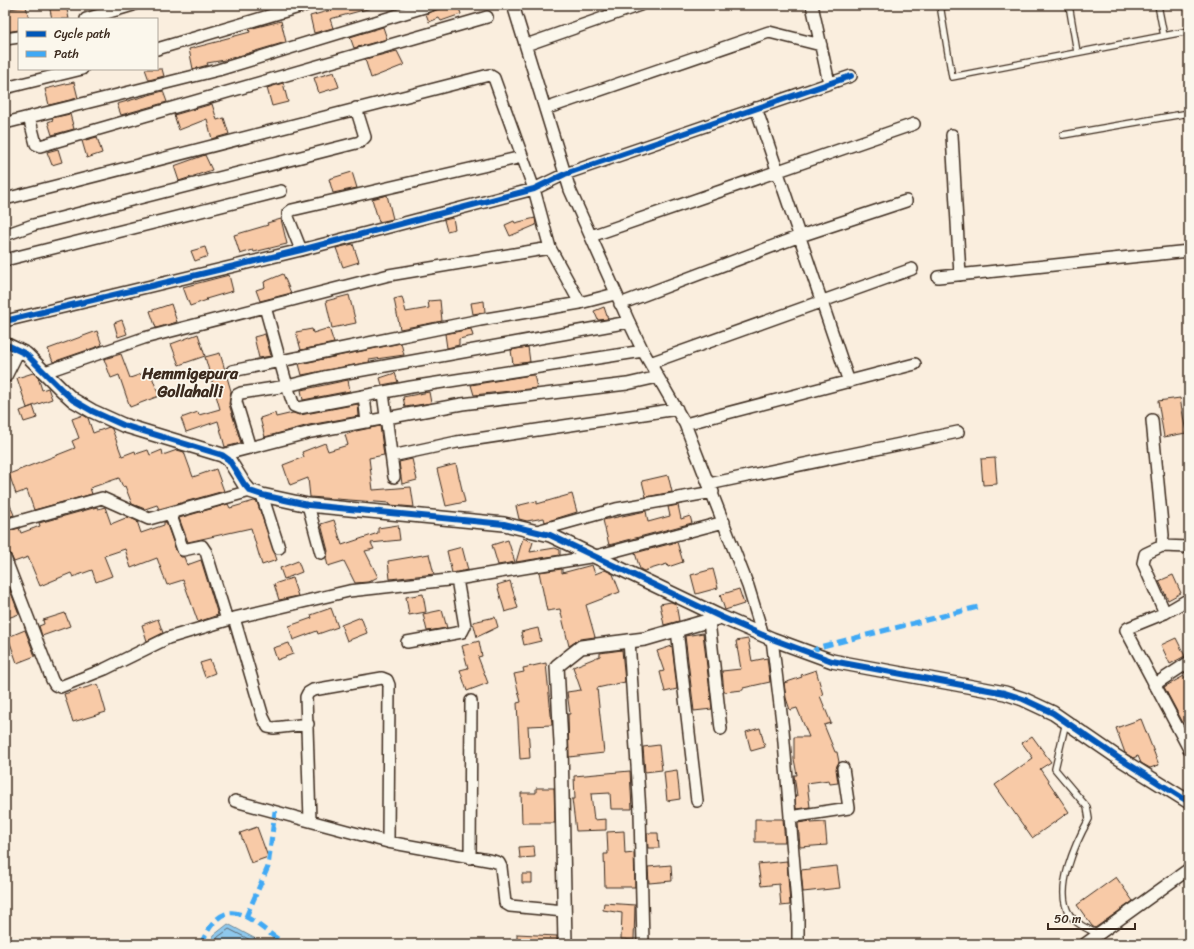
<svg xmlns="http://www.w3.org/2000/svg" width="1194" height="949" font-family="Sriracha,sans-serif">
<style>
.water{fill:#8ec8ed;stroke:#6d899a}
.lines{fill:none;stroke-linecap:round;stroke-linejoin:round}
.shore{stroke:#5c6971;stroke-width:1}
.building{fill:#f8caa7;stroke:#3b2a1e}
.service-casing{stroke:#3b2a1e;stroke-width:8}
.minor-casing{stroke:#3b2a1e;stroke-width:14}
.tertiary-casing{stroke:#3b2a1e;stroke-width:16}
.service{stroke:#fbf7ec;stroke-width:5.5}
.minor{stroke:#fbf7ec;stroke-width:11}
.tertiary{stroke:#fbf7ec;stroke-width:13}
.quiet{stroke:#3fa9f5;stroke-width:5;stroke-dasharray:10 5;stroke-linecap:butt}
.cycleway-casing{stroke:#fbf7ec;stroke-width:8}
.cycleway{stroke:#0057b8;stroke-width:6}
.labels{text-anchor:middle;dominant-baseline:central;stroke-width:3.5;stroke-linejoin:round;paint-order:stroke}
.quarter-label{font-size:16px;font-weight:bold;fill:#3b2a1e;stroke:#fbf7ec}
</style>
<rect width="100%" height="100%" fill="#faeede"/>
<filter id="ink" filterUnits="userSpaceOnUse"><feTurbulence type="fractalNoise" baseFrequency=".025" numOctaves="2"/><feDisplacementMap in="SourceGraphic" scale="8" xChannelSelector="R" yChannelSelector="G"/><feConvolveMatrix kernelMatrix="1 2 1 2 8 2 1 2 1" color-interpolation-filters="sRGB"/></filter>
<g filter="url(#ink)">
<path class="water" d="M228,924L265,944H210L214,935Z"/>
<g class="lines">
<path class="shore" d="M214,944L218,937L229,929L258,944"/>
</g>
<path class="building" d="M49,5H66L69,19H52Z
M341,5H371V8L330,19L333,28L314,33L310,16L342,7Z
M450,5H458L461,14L441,21L439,18L429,22L426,14Z
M26,6L29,19H19V30L5,32V10Z
M281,21L286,42L225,60L207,63L208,65L193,69L189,49L220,41V40L250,32L249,29Z
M383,27L387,39L354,48L350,37Z
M397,51L404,65L371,78L365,59Z
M145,69H162L164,76L149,80Z
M334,72L339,87L319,93L314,78Z
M74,82L78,98L49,105L45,89Z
M283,83L288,102L272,106L267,88Z
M163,91L167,102L121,115L117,104Z
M212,104L217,120L224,118L229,134L212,139L207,119L179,130L174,115Z
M70,114L74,129L52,135L48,122L53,120L52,118Z
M97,137L102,153L87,158L82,141Z
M58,149L62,162L52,165L47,152Z
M205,155L212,170L179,181L174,166Z
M352,172L357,188L333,193L329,179Z
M387,195L393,219L379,222L372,199Z
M453,218L455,229L447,231L444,220Z
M535,218L536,225L510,236L505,225L514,221L515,223Z
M281,219L287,244L254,252L253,250L240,254L234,235L268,225L267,223Z
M353,244L359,262L343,267L336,248Z
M205,247L208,256L195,261L191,251Z
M283,274L291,293L260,301L256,290L265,287L264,282Z
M229,275L233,291L206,299L207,300L190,306L183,287Z
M349,295L356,323L332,328L326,301Z
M402,297L406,312L429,308L428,301L440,300L442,321L400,329L394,299Z
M484,301L485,312L473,314L471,303Z
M171,304L177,322L156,328L150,311Z
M604,307L608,319L598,320L594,311Z
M122,320L127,334L118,337L114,323Z
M329,328L334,343L301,350L296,332L312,329L313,333Z
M471,329L473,336L459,339V345L447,348L445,334Z
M97,331L102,345L53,362L48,349Z
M198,334L205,356L179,365L171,344Z
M265,334L271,356L259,358L254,337Z
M401,343L404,355L369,360L370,362L302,375L299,364Z
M528,347L530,362L513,364L511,350Z
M220,353L231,391L229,404L241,443L225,447L218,421L186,432L181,418L198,412L199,415L220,409L205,357Z
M121,354L130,378L150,371L159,396L130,407L119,375L111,378L104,359Z
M33,373L38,377L42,390L48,388L52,399L27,408L17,378Z
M395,373L398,382L382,385L380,378Z
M531,375H534L537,388L474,395L471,385Z
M348,380L350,391L303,400L301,390Z
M429,392L431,403L405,407L403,397Z
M1180,398L1186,433L1164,437L1158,401Z
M358,404L359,416L309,425L265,437L260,418L275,413L276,417L293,413L300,415Z
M33,406L37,418L24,422L20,411Z
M83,415L88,418L93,433L109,427L112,429L122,456L135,451L136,454L148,450L150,455L162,450L163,455L177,450L184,452L193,477L216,469L224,491L159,509L157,505L145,509L132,504L125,486L123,487L119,478L90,488L92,494L34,510L27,490L16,494L9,474L75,448L72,441L79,438L72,419Z
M380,426L384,455L369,458L373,490L411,487L414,507L390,505L389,503L310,497L308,478L290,485L283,465L304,457L302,452L325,443L328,451L348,445L345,435L356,431Z
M995,458L997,484L983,485L981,459Z
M412,459L417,480L402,484L399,462Z
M456,464L465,502L446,506L437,469Z
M668,475L672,492L646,497L642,481Z
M5,493L14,515L5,518Z
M572,494L577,512L545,522L544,518L527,521L519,519L516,506L537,501V504Z
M254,501L257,502L277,560L262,565L251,528L188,542L179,518L228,504L230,508Z
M678,505L681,519L690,516L692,523L609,545L603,520L646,511L648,522L670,516L668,507Z
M97,507L98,509L105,507L111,524L128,517L137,521L141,533L164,525V522H166L177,553L181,557H184L187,565L201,560L218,615L198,622L183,580L167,585L157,558L131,568L125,549L104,556L112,576L96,582L92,570L73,577L71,573L40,586L28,557L14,562L10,553L5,551V532L19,528L21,533L40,526L39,523Z
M334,520L342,545L378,533V528L398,525L400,540L371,543L374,549L365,551L378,577L368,582L355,583L344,561L328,566L326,558L328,551L321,524Z
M523,538L533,542L530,552L555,548L560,550V555L516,562Z
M508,540L515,562L498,565L492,545Z
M677,542L683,562L668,567L667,564L644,571L640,569L635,553Z
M462,547L468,570L452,573L447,551Z
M429,554L434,574L390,579L388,561Z
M298,561L302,572L284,579L280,568Z
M592,565L595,574L605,570L613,574L620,592L586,605L595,637L580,639L569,646L560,609L547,611L539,572L562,569V573Z
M713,569L718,588L696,594L691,575Z
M1173,575L1181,593L1168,600L1159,581Z
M5,577L19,614L5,619Z
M292,578L298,596L279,600L274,584Z
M510,581L518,608L505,612L497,585Z
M739,589L744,604L725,610L720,595Z
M423,594L426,612L409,615L406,597Z
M671,602L676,604L679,621L664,625L660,604Z
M331,608L338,627L318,634L317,631L293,640L289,626L312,618L311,615Z
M442,610L447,628L427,631L423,614Z
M65,613L70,626L42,636L39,626L44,624L43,620Z
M361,617L367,633L347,641L341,625Z
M495,617L498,627L477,637L473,622Z
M158,619L163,633L147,641L142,625Z
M538,628L541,641L524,645L521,632Z
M25,630L35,656L17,663L8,637Z
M703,633L712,709L694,711L685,636Z
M1176,638L1185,656L1170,664L1161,645Z
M748,639L752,661L767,658L770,682L743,688V690L724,692L722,671L741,669L736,641Z
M479,641L482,656L478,657L488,683L467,691L460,670L468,668L462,646Z
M289,643L293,654L277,660L273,648Z
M672,646L677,689L665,692L660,672L664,671L657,651Z
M622,650L625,682L597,688L604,753L569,757L568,714H570L567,692L581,690L573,667L600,656V653Z
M210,660L215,673L205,677L200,663Z
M546,663L552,725L528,726L530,758L520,759L517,703L521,702L514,674L524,672L523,668Z
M816,670L823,695L820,696L831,723L824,725L835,752H837L839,762L836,769L838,783L830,784L829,780L807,783L810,807L796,809L795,796H797L794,775H797L794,759V737H809L797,708L790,710L786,698L784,683L802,677L801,675Z
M1184,676L1188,687L1185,688L1189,696V734L1164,687Z
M98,684L106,712L73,722L64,694Z
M1141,719L1159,765L1150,768L1141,763L1138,756L1133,758L1125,753L1116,728Z
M760,728L765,747L751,751L746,732Z
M1032,736L1051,762L1040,769L1069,812L1032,838L995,785L1033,758L1022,743Z
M659,745L662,770L645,772L643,747Z
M677,770L680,799L667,801L664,772Z
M630,771L632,809H611L610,793L591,794L594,820L606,819V830L576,831L572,799H575L574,776Z
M536,788H554L555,823H522L521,793H536Z
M755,819H783L785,842H755Z
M811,821V823L825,822L827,845L800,847L798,823Z
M257,827L268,857L251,863L240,833Z
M624,831L625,854L634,853L635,887H605L604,854H608L607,832Z
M647,833H658L659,848H648Z
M534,846L535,857L520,858L519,847Z
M787,861L790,905L781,906L779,884L761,886L758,864Z
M671,865L672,881L649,883L648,867Z
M837,866L840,888L803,892L801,870Z
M522,874H532V883H522Z
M1116,877L1133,901L1095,928L1092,926L1077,905Z
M604,903L635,905L634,940L621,939L622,913L603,910Z
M517,934L557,936V944H517Z"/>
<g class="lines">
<g class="service-casing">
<path id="service" d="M940,5L952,77L1189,31
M1069,5L1077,52
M1158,5L1164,36
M941,7L949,5
M1063,135L1189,113
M1066,722L1055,769L1087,807L1089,819C1076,842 1053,891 1070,915C1076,924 1088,929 1098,934"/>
</g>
<g class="minor-casing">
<path id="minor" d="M513,5L570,190L629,322L643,351L685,424L748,586L763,635
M812,5L829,83
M86,19L133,5
M5,39L19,37
M526,45L640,5
M157,49L306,5
M5,88L82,69
M756,108L849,382
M545,109L769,32L821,45
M29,117L36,144L40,146L487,17
M5,123L218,70L431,5
M952,135L960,275
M5,199L489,75L494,78L534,189L550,248L580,303
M5,235L33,225L360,142L365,137L356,108
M591,236L914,124
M301,250L288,217V213L292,210L522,157
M5,260L281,191
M938,277L1189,251
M620,304L800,236L906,201
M265,307L287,386L294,406L299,408L411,387L643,351
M5,321L301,250L534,189L565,174L851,76
M650,363L912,269
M232,371L480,320L580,303L615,294
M45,372L144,338L389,275L550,248
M383,393L394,477
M364,396L367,422
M1152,420L1163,535L1162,546L1145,554L1143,563L1165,613
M685,424L915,364
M250,448L236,402L237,395L241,393L287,386L324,377L629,322
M222,455L311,432L462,404L627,384L658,377
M392,456L457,442L677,409
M709,484L958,432
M262,495L279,548
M308,505L321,553
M170,513L183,550L202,546L206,552L227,620
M5,525L102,498L149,519L250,491
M537,531L616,509L713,492
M1162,546L1189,547
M5,558L52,680L55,685L60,687L105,669L168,638L234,618L349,591L457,579L596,556L724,522
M1189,599L1165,613L1128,628L1126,630L1189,749
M234,618L263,717L268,727L274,728L308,724
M709,621L721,729
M677,630L697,801
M772,639L783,730L798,915V944
M629,640L640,812L643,944
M407,642L462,632L465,626L457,579
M1154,685L1189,662
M235,801L388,842L493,861L499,863L501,867L505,903L510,906L564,911
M790,817L849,808L843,768
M310,820L306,697L308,693L313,690L382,678L387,680L389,685L388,842
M470,858L471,701
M1085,944L1189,869"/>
</g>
<g class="tertiary-casing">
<path id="tertiary" d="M5,344L26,354L62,390L73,400L92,411L123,425L222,455L229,460L244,484L250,491L262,495L308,505L504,524L550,535L721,617L772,639L832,661L1005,693L1023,699L1053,713L1117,757L1189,802
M5,376L18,350
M565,944L561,743L557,666L581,647L645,639L721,617"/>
</g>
<use href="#service" class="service"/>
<use href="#minor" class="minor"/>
<use href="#tertiary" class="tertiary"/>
<path class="quiet" d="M810,654L819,647L982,606
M246,917L268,867L275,811
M201,944C227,887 249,921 285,944"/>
<g class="cycleway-casing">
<path id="cycleway" d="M5,321L301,250L534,189L565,174L851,76
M5,344L26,354L62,390L73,400L92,411L123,425L222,455L229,460L244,484L250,491L262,495L308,505L504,524L550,535L721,617L772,639L832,661L1005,693L1023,699L1053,713L1117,757L1189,802"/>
</g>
<use href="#cycleway" class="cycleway"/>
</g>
</g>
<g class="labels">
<g class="quarter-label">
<text x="190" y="373">Hemmigepura<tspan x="190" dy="18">Gollahalli</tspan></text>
</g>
</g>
<rect width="1194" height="949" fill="none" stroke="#fbf7ec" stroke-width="20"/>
<rect x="10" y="10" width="1174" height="929" fill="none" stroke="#3b2a1e" stroke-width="1.5" filter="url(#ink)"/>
<rect x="18" y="18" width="140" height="52" fill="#fbf7ec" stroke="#aea59a"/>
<rect x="26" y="31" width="20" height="6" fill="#0057b8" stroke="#aea59a"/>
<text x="54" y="38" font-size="12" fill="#3b2a1e">Cycle path</text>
<rect x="26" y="51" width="20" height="6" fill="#3fa9f5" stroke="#aea59a"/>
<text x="54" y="58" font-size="12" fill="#3b2a1e">Path</text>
<path d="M1048 923v6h87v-6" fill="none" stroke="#3b2a1e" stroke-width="2"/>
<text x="1054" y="923" font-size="12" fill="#3b2a1e" stroke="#fbf7ec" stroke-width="3" paint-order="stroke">50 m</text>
</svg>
